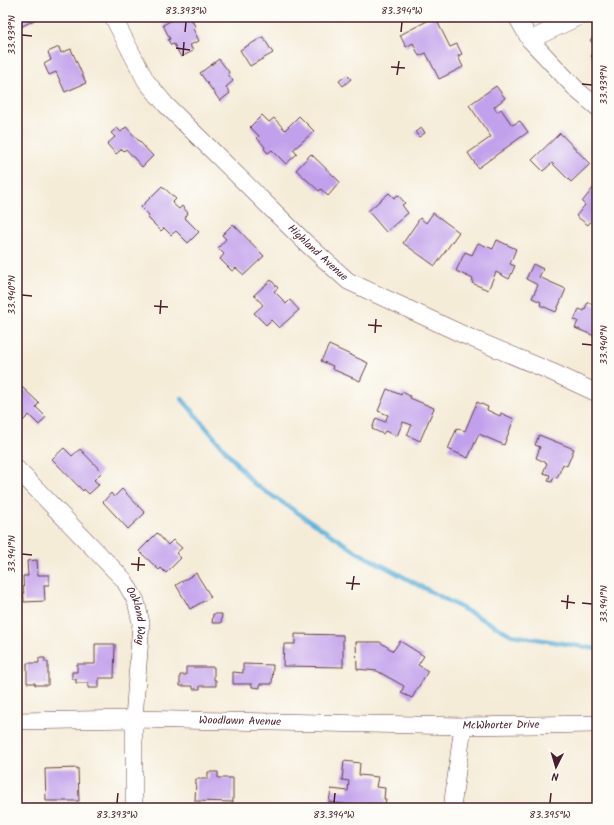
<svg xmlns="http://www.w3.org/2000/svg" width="614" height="825" font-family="Kalam,sans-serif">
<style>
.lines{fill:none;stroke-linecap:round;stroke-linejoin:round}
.stream{stroke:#61b3dc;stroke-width:4.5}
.building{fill:#c2a1ec}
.minor-casing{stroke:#643e45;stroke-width:18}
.minor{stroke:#fff;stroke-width:17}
.ticks{fill:none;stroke:#4a1f2b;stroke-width:1.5}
.labels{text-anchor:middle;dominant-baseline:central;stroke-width:3;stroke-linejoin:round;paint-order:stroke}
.street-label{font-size:11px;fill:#4a1f2b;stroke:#fdfcf7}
.neatline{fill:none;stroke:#4a1f2b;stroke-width:1.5}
.ticks-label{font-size:10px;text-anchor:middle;fill:#4a1f2b}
</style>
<rect width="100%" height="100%" fill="#fdfcf7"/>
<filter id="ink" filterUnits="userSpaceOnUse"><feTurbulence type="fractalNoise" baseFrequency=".025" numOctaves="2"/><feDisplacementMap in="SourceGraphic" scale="8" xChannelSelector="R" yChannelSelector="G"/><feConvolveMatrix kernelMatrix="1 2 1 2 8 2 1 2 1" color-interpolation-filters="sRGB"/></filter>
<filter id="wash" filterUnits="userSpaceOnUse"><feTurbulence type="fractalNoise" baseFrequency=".012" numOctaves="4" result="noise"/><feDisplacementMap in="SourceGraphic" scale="16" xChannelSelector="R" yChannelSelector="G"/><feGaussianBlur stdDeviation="0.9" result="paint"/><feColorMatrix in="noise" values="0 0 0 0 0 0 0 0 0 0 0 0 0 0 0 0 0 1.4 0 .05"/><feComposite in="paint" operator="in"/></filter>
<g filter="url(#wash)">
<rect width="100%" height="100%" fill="#f5ecd8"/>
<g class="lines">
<path class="stream" d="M182,399L253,483L357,552L512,635L597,649"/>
</g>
<g id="blocks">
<path class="building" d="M17,17H35L36,19L17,29Z
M171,17H190L196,28L193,29L199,41L190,45L193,51L181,57L174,44L171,45L168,40L170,39L163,25L172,20Z
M435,17L450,47L457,44L462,54L458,56L463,67L439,79L426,53L419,56L413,43L406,47L400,35Z
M597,35V49L590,40Z
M263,37L273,53L250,66L240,50Z
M59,47L61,53L71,49L86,83L65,92L56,72L49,75L44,64L51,60L48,52Z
M597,50V63L591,56Z
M219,59L229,72L228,74L233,81L226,87L230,93L220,101L200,73Z
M347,75L351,79L343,86L339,81Z
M496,86L505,98L494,107L497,112L501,109L512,125L520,121L528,132L478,168L468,153L491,137L469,105Z
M262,115L269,122L274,118L285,130L299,116L314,131L293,150L297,154L286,164L272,150L268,153L264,149L265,147L257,138L259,136L250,127Z
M126,127L153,156L142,167L126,149L124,151L122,149L116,154L107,144L115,137L111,133L117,128L121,132Z
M422,128L425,133L419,137L415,132Z
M560,133L590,164L571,182L552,163L543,171L532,160Z
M311,154L340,182L328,196L321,189L319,191L296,170Z
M597,183V208L595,211L597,213L588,225L576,216L585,205L582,202Z
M162,186L176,199L172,203L179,209L182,206L188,213L185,218L199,232L188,243L176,231L171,235L164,228L161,231L147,217L149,215L141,207Z
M389,193L394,198L398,195L405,203L402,205L408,213L386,232L368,211Z
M433,213L459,232L435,266L403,243L420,218L426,223Z
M233,224L264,256L244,275L236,268L232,271L220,259L224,254L218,248L226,239L222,235Z
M497,240L516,249L510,264L515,266L509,279L496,272L488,290L472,283L473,279L456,271L465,252L472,255L478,243L493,249Z
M533,264L543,269L539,277L566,289L556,312L540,305L541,302L532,298L538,285L526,279Z
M271,280L278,288L274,291L283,300L286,304L290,300L299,310L279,328L271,320L266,325L254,313L263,305L254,295Z
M588,302L597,306V337L575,328L578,321L574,320L579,309L584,311Z
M329,345L368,363L360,381L332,369L333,366L321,361Z
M22,387L39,403L36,407L46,417L39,425L29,415L22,422L17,417V391L18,392Z
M387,389L401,395L402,392L410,396V398L434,408L420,441L407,435L412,425L403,422L397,436L385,431L383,434L372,429L376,418L385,422L388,415L378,411Z
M477,402L488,407L487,410L500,416L501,413L514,419L504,445L479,434L468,458L448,449L457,428L465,431Z
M539,435L574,449L567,466L563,464L557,478L554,477L552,482L548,481L550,475L543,473L547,463L536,458L540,447L535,445Z
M64,448L72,456L80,449L102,472L94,480L99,485L89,494L84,489L83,491L52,459Z
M122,489L145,513L128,529L103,502L111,493L114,497Z
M157,533L168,545L173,540L182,548L176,553L181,558L166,573L161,568L159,570L139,551Z
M37,560L38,575H49V585H44L45,601L24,602L23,576H28L27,561Z
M196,573L211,597L190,609L176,585Z
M213,614H222L221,623H212Z
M295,634L343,635V667L283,666L284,644H295Z
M400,641L424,656L418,665L428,671L412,698L401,693L404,686L377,671L357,669L356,642H380L393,651Z
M95,644H115L114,678H99V688H88V683H76V679H72V672H77V664H95Z
M39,658H45V662H48V685H35V683H27V663H39Z
M243,664L273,665L272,684H260V688L252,687V684H233V672L243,673Z
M186,667H214V680H216V686H200V689H193V686H180V675H186Z
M344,761L360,763L359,775L378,777L376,787L385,788L384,799H386L385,805H383V808H357V806L329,802L331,789L348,791L349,781L342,780Z
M78,768L79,801H46L45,769Z
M208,772H218V778H233V802L195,801L196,779H208Z"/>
</g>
</g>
<g filter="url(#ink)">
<use href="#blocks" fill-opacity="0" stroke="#643e45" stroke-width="1"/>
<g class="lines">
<g class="minor-casing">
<g id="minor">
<path id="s1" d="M113,17L146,81L166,105L306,243L348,281L464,335L552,372L597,393"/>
<path d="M517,17L530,40L578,91L597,107"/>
<path d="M530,40L578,17"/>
<path id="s2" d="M17,469L124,580L136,601L141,623L134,719V808"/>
<path id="s3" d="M17,721L134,719L463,726L597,724"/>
<path d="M452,808L463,726"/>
</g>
</g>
<use href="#minor" class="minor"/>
</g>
</g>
<path class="ticks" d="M185,32L186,22M401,32L402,22M22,35L32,36M176,48L190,50M183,56L184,42M391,67L405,68M397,75L399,61M582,84L592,85M22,295L32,296M154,306L168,307M160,314L161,300M368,325L382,326M375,333L376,319M582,344L592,345M22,554L32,555M131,564L145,565M138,571L139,557M346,583L360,584M352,590L354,576M561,601L575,603M582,603L592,604M567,609L568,595M117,803L118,793M334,803L335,793M550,803L551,793"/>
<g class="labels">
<g class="street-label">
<text stroke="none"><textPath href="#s1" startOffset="315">Highland Avenue</textPath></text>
<text stroke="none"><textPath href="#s2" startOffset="193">Oakland Way</textPath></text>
<text stroke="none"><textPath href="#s3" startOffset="223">Woodlawn Avenue</textPath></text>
<text stroke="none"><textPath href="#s3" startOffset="484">McWhorter Drive</textPath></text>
</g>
</g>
<rect width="614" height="825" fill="none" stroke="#fdfcf7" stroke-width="44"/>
<g transform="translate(556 767) rotate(185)" stroke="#fdfcf7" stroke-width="3" paint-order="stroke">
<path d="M0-3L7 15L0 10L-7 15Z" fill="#4a1f2b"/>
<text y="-6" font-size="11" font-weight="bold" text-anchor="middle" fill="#4a1f2b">N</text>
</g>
<rect x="22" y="22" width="570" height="781" class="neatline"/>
<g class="ticks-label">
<text x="186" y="14">83.393°W</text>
<text x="402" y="14">83.394°W</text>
<text transform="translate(11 35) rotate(-90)" y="4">33.939°N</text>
<text transform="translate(603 85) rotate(-90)" y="4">33.939°N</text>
<text transform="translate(11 295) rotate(-90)" y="4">33.940°N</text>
<text transform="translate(603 345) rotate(-90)" y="4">33.940°N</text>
<text transform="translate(11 554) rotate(-90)" y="4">33.941°N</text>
<text transform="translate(603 604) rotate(-90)" y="4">33.941°N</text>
<text x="117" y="818">83.393°W</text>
<text x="334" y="818">83.394°W</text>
<text x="550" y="818">83.395°W</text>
</g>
</svg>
